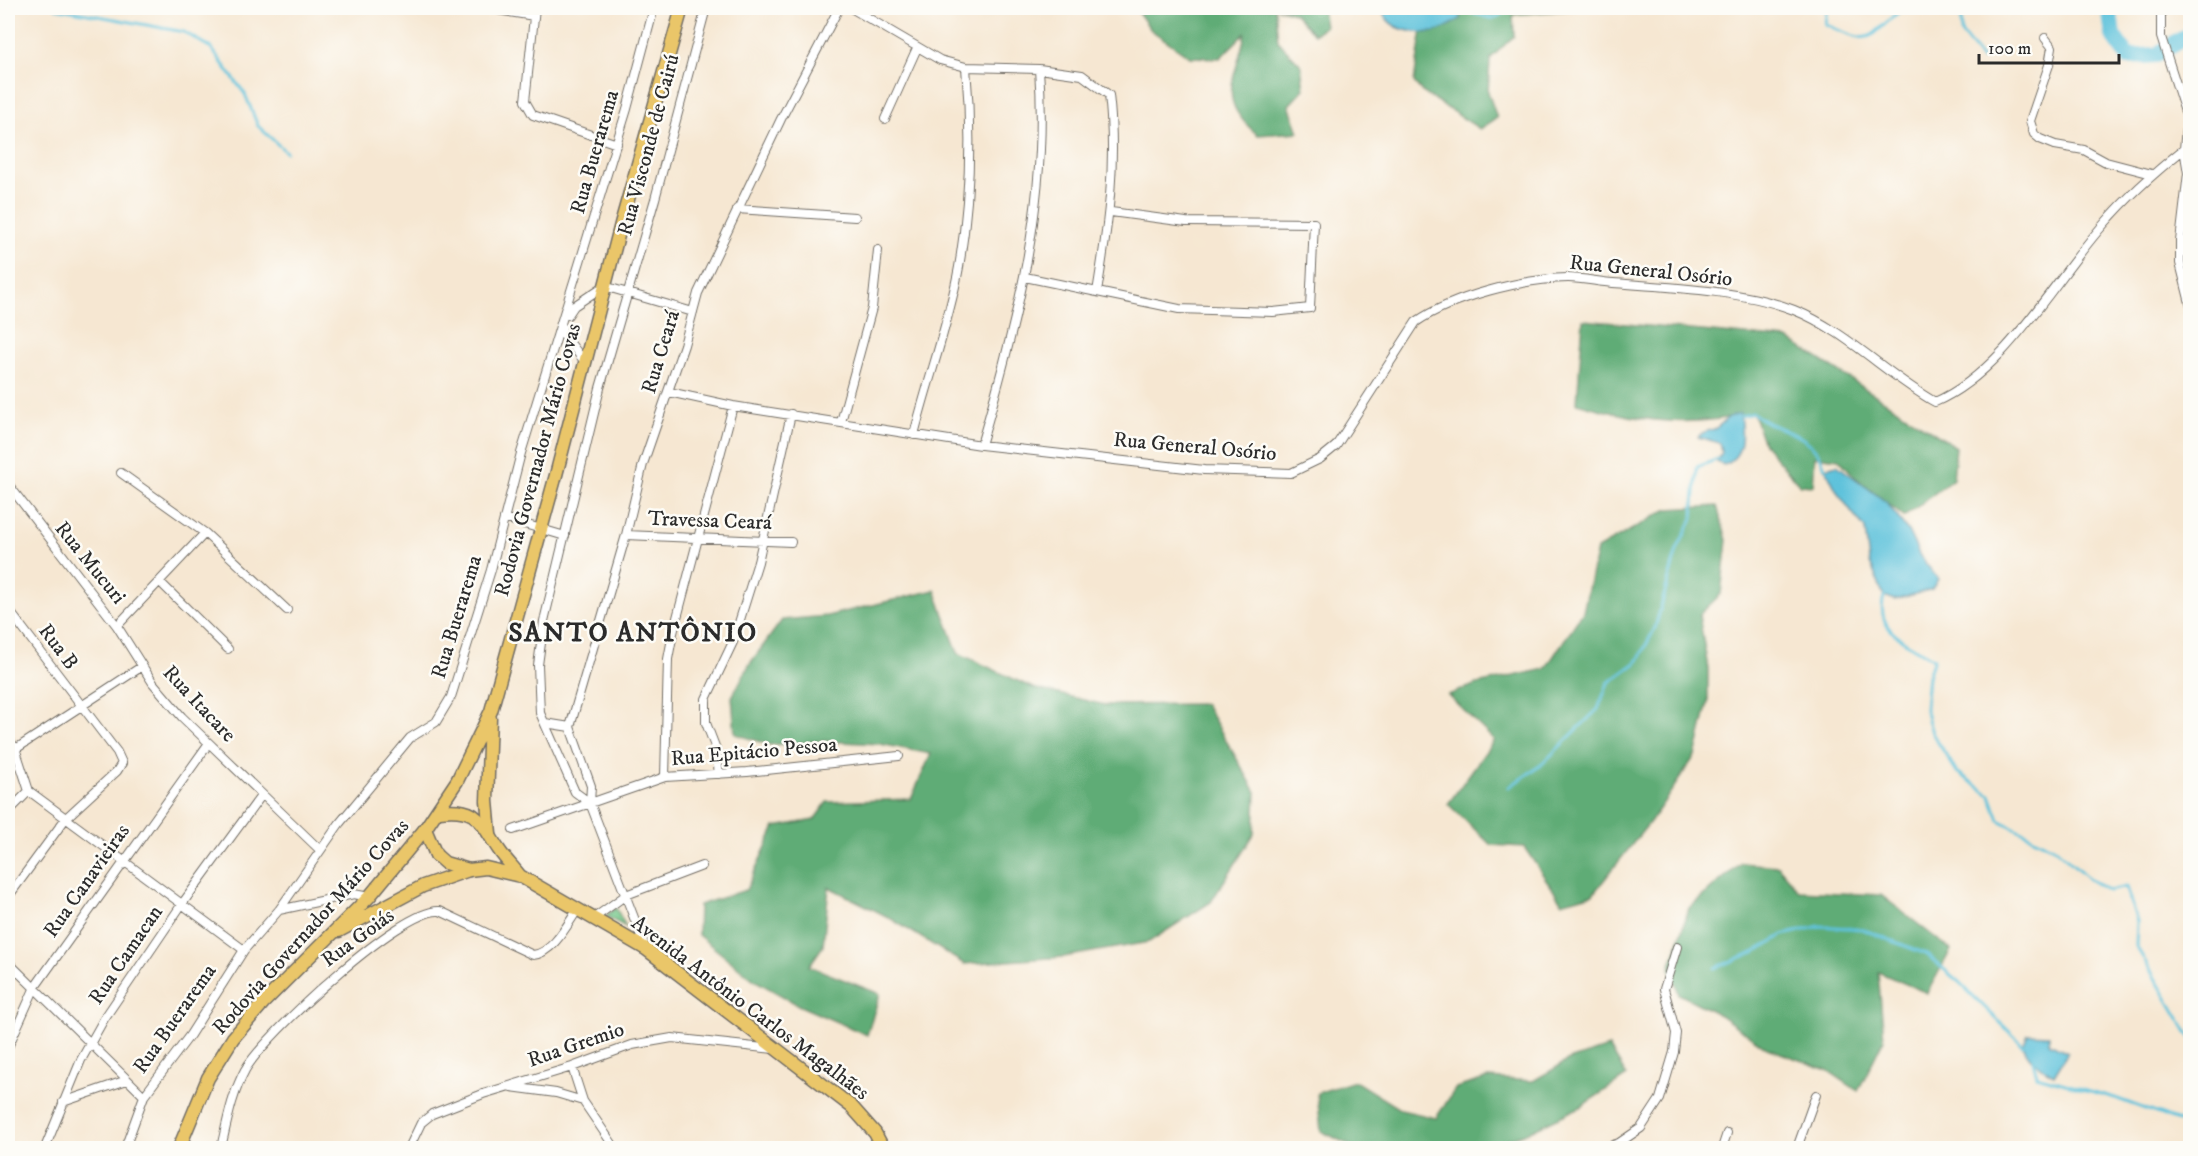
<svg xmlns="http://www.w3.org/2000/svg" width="2198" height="1156" font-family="'IM FELL DW Pica',serif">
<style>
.green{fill:#74c78a;stroke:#50795a;stroke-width:1.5}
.forest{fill:#5fac76;stroke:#456c50;stroke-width:1.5}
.water{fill:#5ec2db;stroke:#447683;stroke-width:1.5}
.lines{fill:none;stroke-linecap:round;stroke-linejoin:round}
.stream{stroke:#5ec2db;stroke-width:3}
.river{stroke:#5ec2db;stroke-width:16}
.minor-casing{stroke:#726d65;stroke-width:10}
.primary-casing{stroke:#726d65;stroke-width:15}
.trunk-casing{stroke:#726d65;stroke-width:15}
.minor{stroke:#fff;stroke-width:8}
.primary{stroke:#eac669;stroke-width:12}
.trunk{stroke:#eac669;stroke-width:12}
.labels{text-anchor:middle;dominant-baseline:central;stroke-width:5;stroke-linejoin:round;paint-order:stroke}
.street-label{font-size:21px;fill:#2b2b2b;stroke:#fdfcf7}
.district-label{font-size:27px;font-weight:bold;letter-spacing:1.5px;fill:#2b2b2b;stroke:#fdfcf7}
</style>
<rect width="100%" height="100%" fill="#fdfcf7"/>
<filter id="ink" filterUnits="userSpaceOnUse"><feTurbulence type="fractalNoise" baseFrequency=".0167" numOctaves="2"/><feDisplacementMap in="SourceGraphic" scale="12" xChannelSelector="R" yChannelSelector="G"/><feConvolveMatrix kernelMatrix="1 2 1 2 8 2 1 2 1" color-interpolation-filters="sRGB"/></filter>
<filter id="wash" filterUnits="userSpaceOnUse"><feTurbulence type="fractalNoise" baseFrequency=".008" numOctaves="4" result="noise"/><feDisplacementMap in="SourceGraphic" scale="24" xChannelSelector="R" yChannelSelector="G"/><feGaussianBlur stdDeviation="1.35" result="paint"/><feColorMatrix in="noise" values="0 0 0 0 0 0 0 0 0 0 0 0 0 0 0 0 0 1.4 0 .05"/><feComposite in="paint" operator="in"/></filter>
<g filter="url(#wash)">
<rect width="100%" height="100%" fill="#f6e7d2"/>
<path class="green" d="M616,908L626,927L605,916Z"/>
<path class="forest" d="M1135,8H1275L1278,41L1301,65L1304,89L1289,105L1299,132L1258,135C1213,98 1237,80 1245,33L1220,58L1190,57L1151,30Z
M1277,8H1322L1325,27L1314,34L1294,13Z
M1460,8H1592L1513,15L1514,36L1490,59L1488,92L1497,118L1480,129L1422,92L1414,82L1422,30L1460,19Z
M1583,320L1788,339L1956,447L1953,479L1904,517L1854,476L1839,459L1815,456L1813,486L1800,485L1764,444L1753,413C1688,428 1640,422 1577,403Z
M1717,506L1727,540L1721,594L1699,615L1708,668V703L1695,756L1653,818L1593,894L1562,903L1524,847L1491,845L1448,804L1494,740L1448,695L1477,684L1545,669L1583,612L1597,549L1668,509Z
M935,590L958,653L1033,688L1105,705L1205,704L1256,792L1254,834L1211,902L1149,942L1064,957L964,964L888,917L829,887L823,946L809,966L880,994L867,1035L800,1006L754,980L698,935L699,905L746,890L775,827L814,820L827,802L911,799L931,754L880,744L821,741L770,745L735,734L732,697L749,665L782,620L827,616Z
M1741,863L1778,866L1799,891L1881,895L1951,950L1927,993L1878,972L1884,1039L1858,1091L1827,1070L1767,1048L1720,1015L1679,994L1670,968L1689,908Z
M1609,1047L1627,1076L1580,1107L1526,1133L1481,1148H1355L1321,1131L1317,1093L1355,1081L1401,1110L1436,1118L1456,1088L1488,1078L1533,1081L1569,1060Z"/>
<path class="water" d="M1382,8H1459L1460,19C1452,24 1443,30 1434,32C1414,34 1386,30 1382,8Z
M1740,413C1742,433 1746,455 1724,465L1717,462L1722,452L1720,443L1698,437C1703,430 1709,432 1716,428C1727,420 1725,417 1740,413Z
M1837,465L1886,502L1908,531L1920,556L1938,579L1932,589L1895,600L1884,596L1869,561L1865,529L1839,495L1825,468Z
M2028,1034L2049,1035V1043L2068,1052L2054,1075C2040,1068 2029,1060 2023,1045Z"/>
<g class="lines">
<path class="stream" d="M56,8L184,32L211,48L245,94L258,126L286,152
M1368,8L1383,10
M1827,8L1825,24C1878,49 1865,37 1904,8
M1961,8V33L1982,59
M1460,9L1493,19L1513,8
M1741,416L1753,413C1778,435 1812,428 1825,468
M1884,596C1874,631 1907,643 1934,659L1928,676L1925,709L1932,733L1957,772L1990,795L1999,820L2057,850L2088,878L2109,891L2126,887L2137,922L2136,946L2190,1037
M1509,787L1541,765L1598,709L1608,683L1637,662L1655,628L1677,550L1693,517L1697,467L1718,459
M1715,968L1756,951L1783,935L1820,926L1862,929L1926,954L1959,982L2023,1045
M2033,1061L2037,1076L2115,1098L2178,1121L2190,1115"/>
<path class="river" d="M2109,8L2113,35L2128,57L2156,55L2190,34"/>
</g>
</g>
<g filter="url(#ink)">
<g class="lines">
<g class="minor-casing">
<path id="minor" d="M485,8L534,16
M535,8L525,101L533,115L617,144
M851,8L940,60L966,67L1039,69L1082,75L1109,95C1117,162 1108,226 1097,292
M2161,8V37L2187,118L2184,149L2188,173L2180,241V263L2190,303
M2045,38L2052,47L2049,65L2030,121L2034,134L2040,139L2055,145L2084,150L2106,162L2152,174
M885,119L917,48
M737,209L855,217
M1025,277L1179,309L1273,312L1310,308L1314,223L1186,222L1111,212
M568,315L574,306L604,286L693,312
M562,326L563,334L585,362
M669,392L733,406L981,445L1204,470L1291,473L1320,459L1336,446L1416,322C1454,296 1522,279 1568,278C1583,278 1598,282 1613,283C1667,287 1743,290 1794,310C1845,330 1887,375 1935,402C2005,372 2054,280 2104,224C2128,196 2155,172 2184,149
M841,422L872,308L878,250
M914,435C928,379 949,323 959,267C970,201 972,133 966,67
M981,445C1017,322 1049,197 1039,69
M121,473L205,533L287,610
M8,484L117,626L153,683L182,717L320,850
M504,518L565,536
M626,535L791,542
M160,582L228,649
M8,609L117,752L122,763L117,771L66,818L8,897
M117,626L205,533
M545,723L570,727
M570,727L626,535L643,464L684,345L698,293L781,119L839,8
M570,727L591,786L590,803L646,949
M8,738L15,748L29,791L244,950
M8,754L141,667
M719,774L716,749L706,723V699L733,642L758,562L791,414
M665,777L668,659L673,633L733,406
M590,803L575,792L540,713L538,665L544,621L600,388L655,199L706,8
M8,812L29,791
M513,830L665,777L747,772L899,756
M279,910L354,894L369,897
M594,918L626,895L702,866
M8,962L144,1096
M8,1047L35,987L209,743
M572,1067L583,1101
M511,1087L556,1093L583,1101L615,1148
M63,1102L127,1080
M45,1148L81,1060L104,1019L182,904L261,796
M125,1148L144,1096L190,1035L244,950L279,910L339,824L410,738L436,722L451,697L491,570L521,453L627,109L654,8
M221,1148C227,1122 232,1094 245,1070C265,1035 402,907 440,911L533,955C553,953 567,925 578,909
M409,1148L421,1123L432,1114L483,1094L572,1067L632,1045L672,1038L774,1049
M1604,1148L1619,1143L1641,1128L1660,1099L1674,1052L1676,1033L1664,989L1677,947
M1722,1148L1727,1133
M1797,1148L1816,1095"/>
</g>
<g class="primary-casing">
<path id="primary" d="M439,811C479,806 480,822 499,850C505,859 513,867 520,876
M425,829L436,855L445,863L469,870L486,868L520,876L646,949L852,1107L875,1133L883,1148"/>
</g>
<g class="trunk-casing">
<path id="trunk" d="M490,834L487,801L490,718
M339,931L423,886L469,870
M179,1148L208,1078L233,1038L263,1003L369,897L425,829L457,781L491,711L556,475L621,224L682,8"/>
</g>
<use href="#minor" class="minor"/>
<use href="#primary" class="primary"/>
<use href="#trunk" class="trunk"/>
</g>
</g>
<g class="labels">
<g class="street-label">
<text transform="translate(649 145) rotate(-75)">Rua Visconde de Cairú</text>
<text transform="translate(595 152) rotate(-74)">Rua Buerarema</text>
<text transform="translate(1651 271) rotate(6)">Rua General Osório</text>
<text transform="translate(661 352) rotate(-73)">Rua Ceará</text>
<text transform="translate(1195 447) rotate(5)">Rua General Osório</text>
<text transform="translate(538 460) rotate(-75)">Rodovia Governador Mário Covas</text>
<text transform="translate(710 521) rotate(2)">Travessa Ceará</text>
<text transform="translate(90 563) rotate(51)">Rua Mucuri</text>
<text transform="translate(457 617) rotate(-73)">Rua Buerarema</text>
<text transform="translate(58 647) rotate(53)">Rua B</text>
<text transform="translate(199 704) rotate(47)">Rua Itacare</text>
<text transform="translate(754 752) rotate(-5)">Rua Epitácio Pessoa</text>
<text transform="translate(87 881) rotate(-55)">Rua Canavieiras</text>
<text transform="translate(311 927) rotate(-48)">Rodovia Governador Mário Covas</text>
<text transform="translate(358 938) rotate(-36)">Rua Goiás</text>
<text transform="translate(126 955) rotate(-56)">Rua Camacan</text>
<text transform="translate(750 1008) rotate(37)">Avenida Antônio Carlos Magalhães</text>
<text transform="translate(175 1019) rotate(-55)">Rua Buerarema</text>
<text transform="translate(576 1045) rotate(-19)">Rua Gremio</text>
</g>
<g class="district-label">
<text x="633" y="633">SANTO ANTÔNIO</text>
</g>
</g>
<rect width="2198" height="1156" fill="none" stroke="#fdfcf7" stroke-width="30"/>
<path d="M1979 54v9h140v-9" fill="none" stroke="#2b2b2b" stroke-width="3"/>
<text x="1988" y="54" font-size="18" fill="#2b2b2b" stroke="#fdfcf7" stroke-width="4.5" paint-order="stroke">100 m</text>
</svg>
